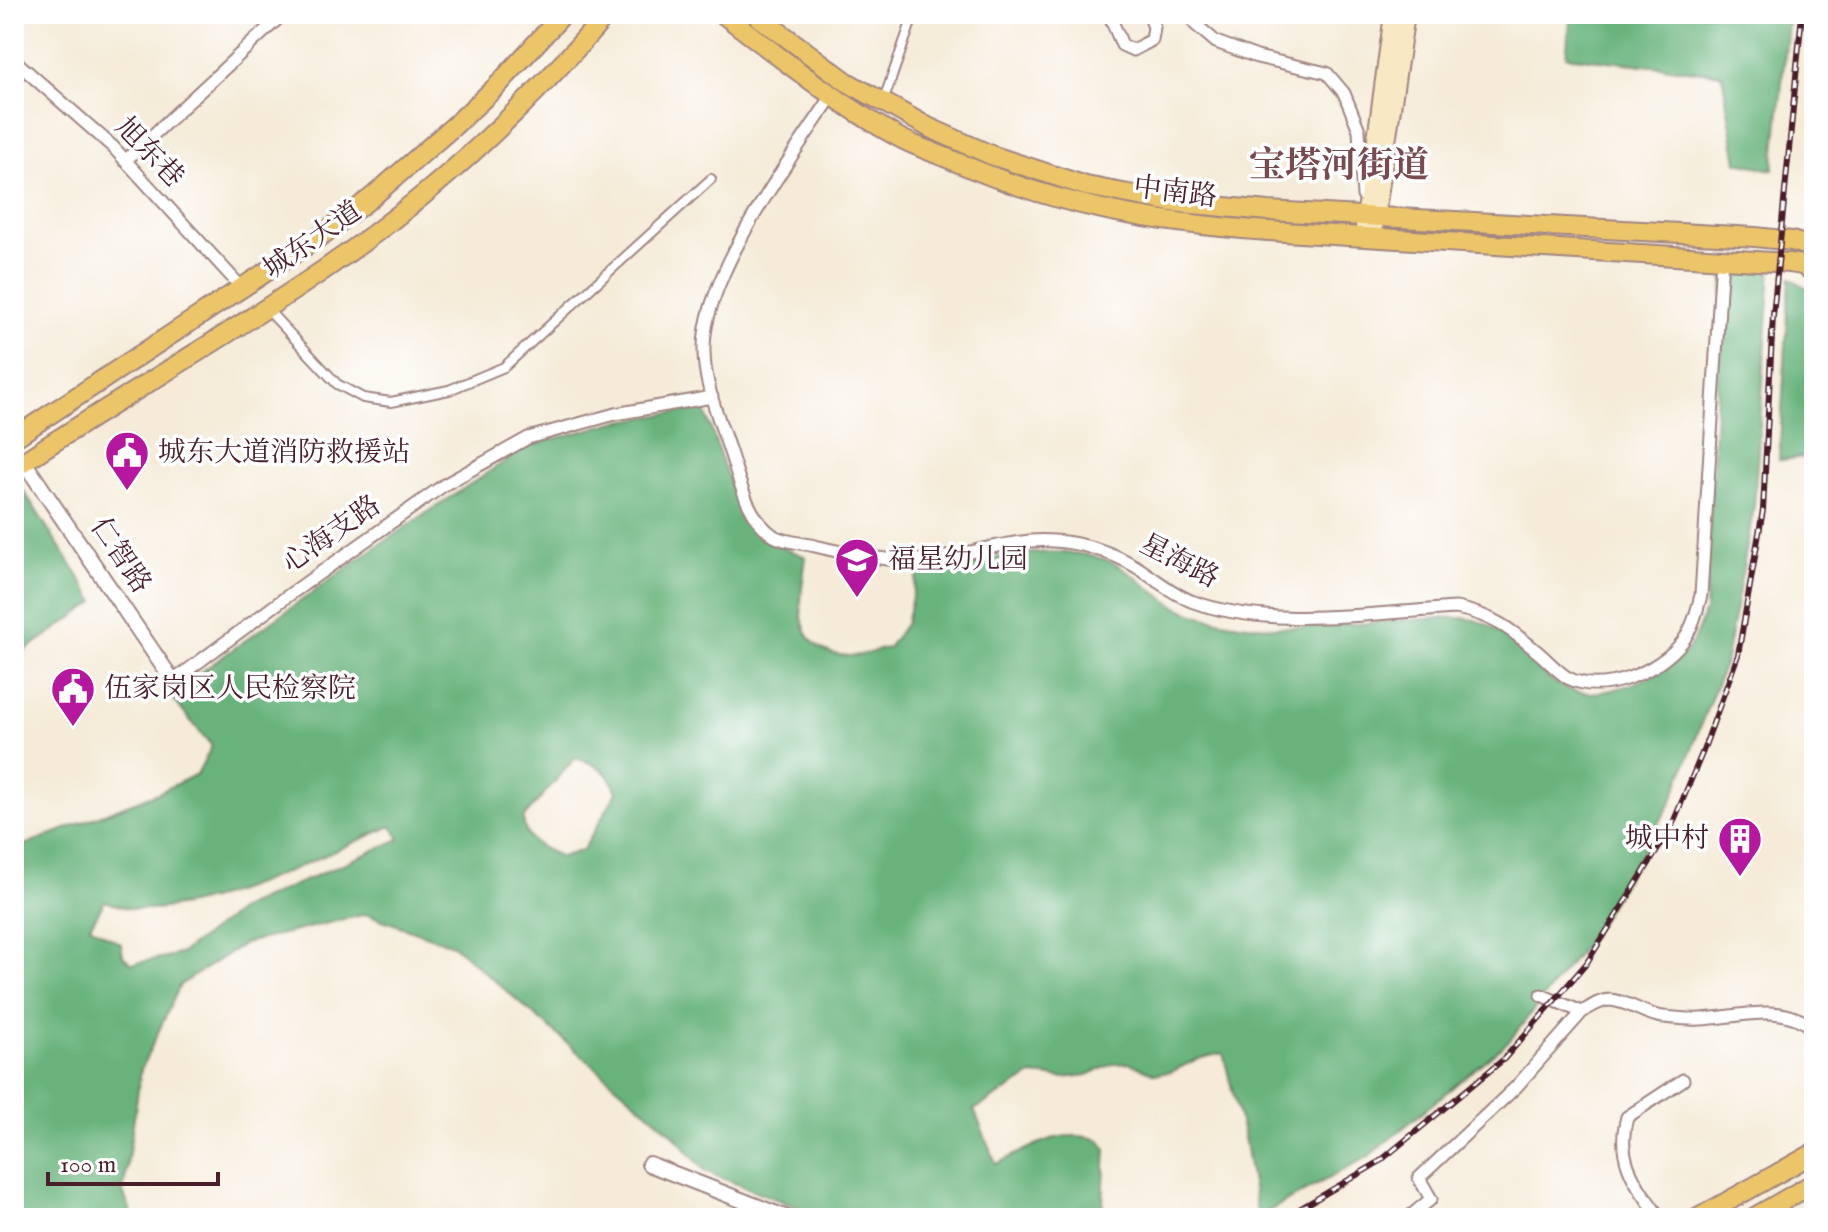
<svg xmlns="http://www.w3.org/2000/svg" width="1828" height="1232" font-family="'IM FELL English','Noto Serif SC',serif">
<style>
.forest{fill:#68b37b;stroke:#596953;stroke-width:2;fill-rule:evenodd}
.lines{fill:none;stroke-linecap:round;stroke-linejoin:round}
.pedestrian-casing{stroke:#a08582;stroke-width:12}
.minor-casing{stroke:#a08582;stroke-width:15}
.tertiary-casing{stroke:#a08582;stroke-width:18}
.secondary-casing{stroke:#a08582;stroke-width:20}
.primary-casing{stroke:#a08582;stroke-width:22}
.pedestrian{stroke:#fff;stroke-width:8}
.minor{stroke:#fff;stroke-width:11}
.tertiary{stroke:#fff;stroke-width:14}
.secondary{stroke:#f8e8c3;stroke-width:16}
.primary{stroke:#edc569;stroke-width:18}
.rail-casing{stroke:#4a1f2b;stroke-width:6}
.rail{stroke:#fff;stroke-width:3;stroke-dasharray:9;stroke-linecap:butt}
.labels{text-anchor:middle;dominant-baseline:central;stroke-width:7;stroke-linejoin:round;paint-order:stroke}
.street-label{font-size:28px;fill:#4a1f2b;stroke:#fff}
.poi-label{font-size:28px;fill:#4a1f2b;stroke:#fff;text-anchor:start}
.district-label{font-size:36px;font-weight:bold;fill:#794b51;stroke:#fff}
</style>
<rect width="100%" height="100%" fill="#fff"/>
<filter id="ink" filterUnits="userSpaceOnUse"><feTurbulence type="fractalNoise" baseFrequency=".0125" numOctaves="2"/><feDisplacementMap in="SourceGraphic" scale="16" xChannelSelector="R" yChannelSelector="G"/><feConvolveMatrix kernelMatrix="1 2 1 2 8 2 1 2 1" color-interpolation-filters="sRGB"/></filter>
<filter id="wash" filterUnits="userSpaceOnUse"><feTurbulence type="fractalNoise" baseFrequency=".006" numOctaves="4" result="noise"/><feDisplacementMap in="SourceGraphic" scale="32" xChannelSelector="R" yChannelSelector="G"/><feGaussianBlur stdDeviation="1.8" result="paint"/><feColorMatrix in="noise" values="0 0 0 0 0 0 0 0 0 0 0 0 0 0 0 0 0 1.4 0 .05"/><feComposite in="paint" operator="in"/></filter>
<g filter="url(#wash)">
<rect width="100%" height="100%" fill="#f5ebd8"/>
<path class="forest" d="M1571,14H1789L1773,170L1737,162L1722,74L1566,56Z
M1724,266L1771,269L1754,506L1738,596L1726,659L1671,803L1591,937L1510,1040L1369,1156L1258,1217L1244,1137L1223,1053L1197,1059L1171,1072L1155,1074L1130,1063L1113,1064L1087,1075L1063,1078L1032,1075L974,1110L996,1164C1033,1147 1058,1127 1100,1140L1106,1149L1102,1218H825L706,1172L672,1133L453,945L366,914L245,943L180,985L141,1069L123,1193L134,1218H14V849L158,793L197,774L212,746L169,695L380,544L528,446L615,422L704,408L740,514L762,539L806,557C800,600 789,654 851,656C863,656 876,650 888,648L906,623L918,572C973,563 1051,541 1104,559C1133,569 1158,600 1186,611C1207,619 1235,624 1257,626C1307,630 1359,623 1409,620C1429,619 1450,616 1470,619C1518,627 1537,694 1590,693C1620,692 1669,673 1688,649C1696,638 1700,624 1705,611ZM575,758C597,764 608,770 617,792L583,850L561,857C543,849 521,840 524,817ZM392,826L400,839L244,907L180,954L132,964L123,956L121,944L90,926L105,901C114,904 125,909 135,909C218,912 316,857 392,826Z
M1790,278L1814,292V456L1779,460Z
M23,490L95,602L14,658V497Z"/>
</g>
<g filter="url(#ink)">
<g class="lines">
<g class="pedestrian-casing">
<path id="pedestrian" d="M883,102L914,14
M266,308L337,384L363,398L391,402L449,390L504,367L711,179"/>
</g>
<g class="minor-casing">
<path id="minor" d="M1109,14L1122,45L1133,50L1152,40L1154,27L1149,14
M1189,14L1195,24L1216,42L1257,57L1327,73L1344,93L1359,130L1363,196
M14,60L113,147L242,288
M832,96C791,158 705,273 704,347C703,383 719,418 730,452C740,481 747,518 774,536C784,542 803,543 815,546C847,554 884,561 917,560C963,559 1008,537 1054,541C1082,543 1111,552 1135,566C1153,577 1171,593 1191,601C1271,630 1372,613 1456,608C1493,615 1512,630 1540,654C1549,662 1558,672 1568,678C1604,696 1660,671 1683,641C1693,627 1697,611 1701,595L1722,258
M125,161L283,14
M173,681L289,595L444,485L528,438L615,414L712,397
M1541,995L1582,1012
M1408,1218L1431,1199L1419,1178L1516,1087L1582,1012C1591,1007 1600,1000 1610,1000C1629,1001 1644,1015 1663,1017C1675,1018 1688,1020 1700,1019C1738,1018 1781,1001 1814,1029
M1660,1218C1636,1184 1615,1160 1627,1117L1683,1080"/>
</g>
<g class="tertiary-casing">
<path id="tertiary" d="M24,462L173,681
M649,1164L787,1218"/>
</g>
<g class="secondary-casing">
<path id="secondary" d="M1364,226L1393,14
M1373,236L1406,14"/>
</g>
<g class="primary-casing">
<path id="primary" d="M723,14C780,57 835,102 898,137C916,147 936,153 954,161C1060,207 1154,223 1268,231L1789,263L1802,265L1814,272
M755,14L847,82L930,128L991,155L1086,186L1171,202L1268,211L1755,237L1792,241L1814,248
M14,438L325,233L371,198L455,125L497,86L563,14
M14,468C116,400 224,339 325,269C429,198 525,109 607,14
M1698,1218L1814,1153
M1753,1218L1814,1183"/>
</g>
<use href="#pedestrian" class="pedestrian"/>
<use href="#minor" class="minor"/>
<use href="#tertiary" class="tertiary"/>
<use href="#secondary" class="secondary"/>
<use href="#primary" class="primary"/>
<g class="rail-casing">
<path id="rail" d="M1284,1218L1379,1162L1504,1059L1586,964L1670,830L1703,751L1738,655L1763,510L1773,316L1802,14"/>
</g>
<use href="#rail" class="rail"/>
</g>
</g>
<defs>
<g id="civic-pin" transform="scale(2.3)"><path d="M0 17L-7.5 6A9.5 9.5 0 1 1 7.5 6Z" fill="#b5179e" stroke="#fff"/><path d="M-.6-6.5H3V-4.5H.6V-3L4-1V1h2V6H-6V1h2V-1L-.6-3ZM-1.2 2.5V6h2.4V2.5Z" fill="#fff"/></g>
<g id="school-pin" transform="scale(2.3)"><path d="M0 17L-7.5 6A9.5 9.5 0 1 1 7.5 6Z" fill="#b5179e" stroke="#fff"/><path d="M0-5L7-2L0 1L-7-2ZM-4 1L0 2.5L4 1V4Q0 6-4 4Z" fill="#fff"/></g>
<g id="building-pin" transform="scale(2.3)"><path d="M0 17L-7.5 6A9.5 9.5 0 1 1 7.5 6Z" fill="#b5179e" stroke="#fff"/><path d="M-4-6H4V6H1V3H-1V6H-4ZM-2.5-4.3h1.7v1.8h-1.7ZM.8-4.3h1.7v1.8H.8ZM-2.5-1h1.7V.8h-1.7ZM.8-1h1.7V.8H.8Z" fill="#fff"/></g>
</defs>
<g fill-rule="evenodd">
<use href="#civic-pin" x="127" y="453"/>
<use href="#school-pin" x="857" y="560"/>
<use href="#civic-pin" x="73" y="689"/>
<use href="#building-pin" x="1740" y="839"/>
</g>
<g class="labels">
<g class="street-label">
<text transform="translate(149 153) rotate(46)">旭东巷</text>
<text transform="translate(1175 193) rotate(7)">中南路</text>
<text transform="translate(313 241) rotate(-35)">城东大道</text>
<text transform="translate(332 535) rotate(-35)">心海支路</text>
<text transform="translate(120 556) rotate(56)">仁智路</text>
<text transform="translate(1179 562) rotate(27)">星海路</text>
</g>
<g class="poi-label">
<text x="158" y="453">城东大道消防救援站</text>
<text x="888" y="560">福星幼儿园</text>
<text x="104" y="689">伍家岗区人民检察院</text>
<text x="1709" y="839" text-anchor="end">城中村</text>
</g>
<g class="district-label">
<text x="1339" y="167">宝塔河街道</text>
</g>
</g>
<rect width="1828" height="1232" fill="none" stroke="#fff" stroke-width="48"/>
<path d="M48 1172v12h170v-12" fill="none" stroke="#4a1f2b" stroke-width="4"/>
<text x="60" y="1172" font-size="24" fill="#4a1f2b" stroke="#ffffff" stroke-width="6" paint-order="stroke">100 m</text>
</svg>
